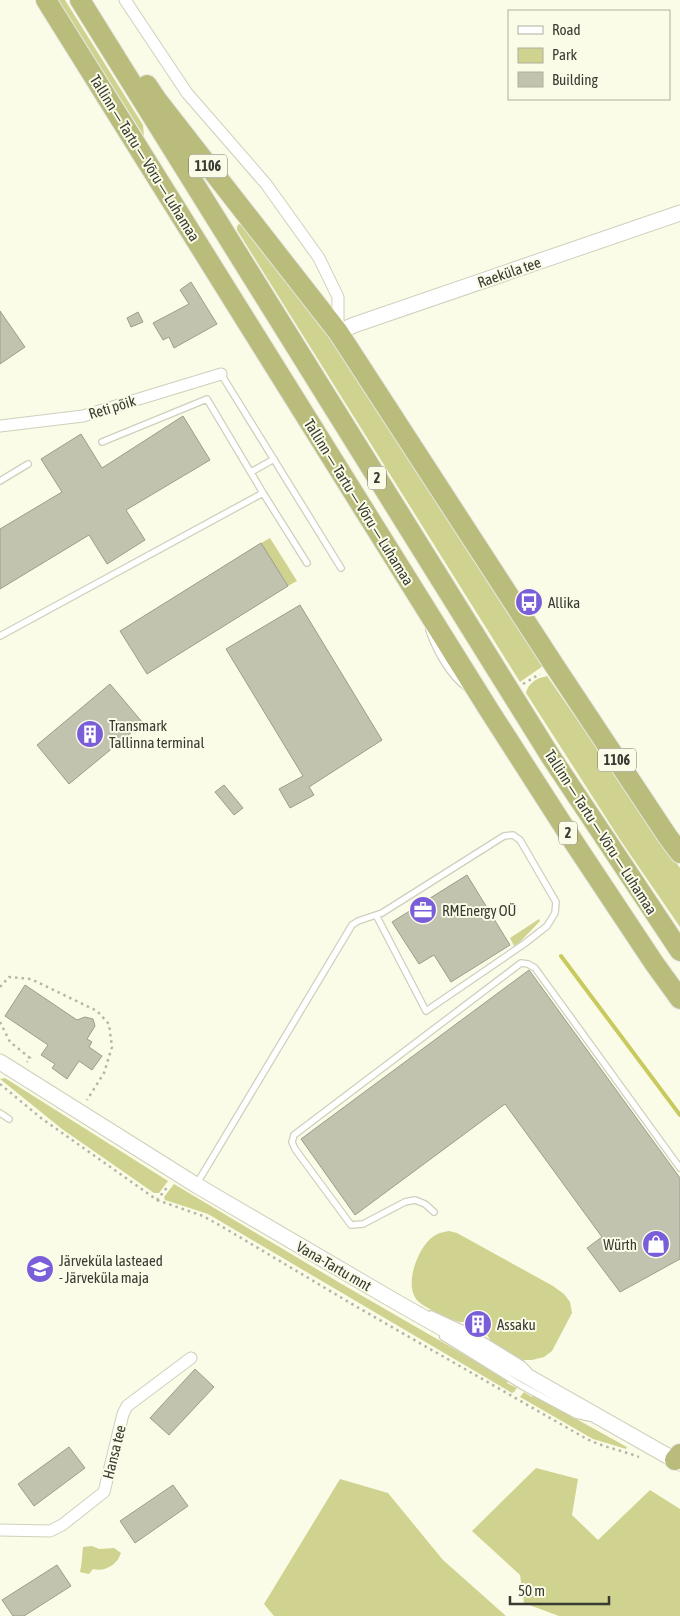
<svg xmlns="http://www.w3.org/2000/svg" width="680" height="1616" font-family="'Asap Condensed',sans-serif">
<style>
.green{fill:#d0d38f}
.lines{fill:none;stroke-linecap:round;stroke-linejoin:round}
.stream{stroke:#c8ca60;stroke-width:4}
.building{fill:#c1c3af;stroke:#9c9d8a}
.service-casing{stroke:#ced0bc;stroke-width:8}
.minor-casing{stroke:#ced0bc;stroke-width:13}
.tertiary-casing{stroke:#ced0bc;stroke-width:17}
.trunk-casing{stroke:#e7e7e7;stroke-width:22}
.path{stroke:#b5b7a6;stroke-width:2.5;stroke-dasharray:2.5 4;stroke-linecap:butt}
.service{stroke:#fff;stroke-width:5.5}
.minor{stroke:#fff;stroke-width:11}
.tertiary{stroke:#fff;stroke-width:15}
.trunk{stroke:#babc7b;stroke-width:20}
.labels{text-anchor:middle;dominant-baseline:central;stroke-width:4;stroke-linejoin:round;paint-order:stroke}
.shield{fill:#fafce7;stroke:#747569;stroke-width:1}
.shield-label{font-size:14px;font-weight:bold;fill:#3a3b33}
.street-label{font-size:15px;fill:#3a3b33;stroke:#fafce7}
.poi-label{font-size:15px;fill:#3a3b33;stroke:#fafce7;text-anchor:start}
</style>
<rect width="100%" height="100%" fill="#fafce7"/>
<path class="green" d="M58,0H65L143,125L144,136Z
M239,224L243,225L301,296L400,442L543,666L520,682L237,230V226Z
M270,538L297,581L288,586L261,543Z
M547,676L680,868V927L621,841L526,693C528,683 537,678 547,676Z
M539,919L540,921L520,942L514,946L510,938Z
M5,1078L168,1181L159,1193H154L62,1129L0,1079Z
M174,1184L340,1283L508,1380L507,1383L517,1388L514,1392L512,1393L208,1214L165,1200L164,1197Z
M449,1231L457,1233L553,1286L564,1294L570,1302L572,1313L552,1351L544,1357L532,1360H523L516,1358L492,1343L483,1328L484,1325L474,1320L472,1322C468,1322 464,1322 460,1322C451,1320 422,1307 416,1299C404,1283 419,1245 434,1236C438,1233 444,1232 449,1231Z
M524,1392L532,1397L533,1395L627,1447L626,1449L593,1439L520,1397Z
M536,1468L578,1479L572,1515L598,1540L650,1490L680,1509V1616H559L524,1603L520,1575L472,1531Z
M340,1479L388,1493L443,1560L506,1616H274L264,1604Z
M92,1546L99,1549L114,1548L121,1553C117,1565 105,1572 93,1569L89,1574L80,1572C82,1564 82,1555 83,1547Z"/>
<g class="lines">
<path class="stream" d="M561,956L680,1115"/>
</g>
<path class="building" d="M191,282L217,324L174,348L169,337L163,340L153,323L189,304L180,290Z
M0,311L25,347L0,364Z
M138,312L143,322L131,327L127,318Z
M183,416L210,460L126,510L145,540L107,564L89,535L0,589V529L62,492L41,459L81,434L102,468Z
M261,543L288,586L147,674L120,631Z
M300,605L382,740L309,787L314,795L290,808L279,789L303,776L226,649Z
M110,684L143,723L69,784L37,745Z
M224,785L243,808L234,815L215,792Z
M467,875L510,945L451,982L434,955L419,964L392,922Z
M529,970L680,1178V1259L620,1292L587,1248L602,1237L505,1104L355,1215L301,1139Z
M25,985L77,1020L85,1017L93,1019L95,1026L87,1039L92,1042L89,1047L102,1056L92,1070L79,1061L67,1079L52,1068L55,1064L41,1055L48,1045L5,1016Z
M195,1369L214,1387L169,1435L150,1418Z
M69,1447L85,1468L34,1506L18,1484Z
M173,1485L188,1506L135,1543L120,1521Z
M57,1565L71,1586L24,1616H13L2,1600Z"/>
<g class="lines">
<g class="service-casing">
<path id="service" d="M221,374L341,568
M251,472L274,459
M0,481L28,464
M263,493L307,563
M429,630C436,650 449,675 467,688
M0,636L263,493L207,399L102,442
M0,1113L9,1119
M196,1185L352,925L358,921L382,913L504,836L513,835L520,840L556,902L555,913L547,926L524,944L426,1011L376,915
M434,1212L425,1204L415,1200L405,1202L363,1224L351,1225L295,1149L292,1142L294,1135L521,963L528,964L535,968L680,1168
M431,1314L470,1332L522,1364L528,1370
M443,1337L522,1386L576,1415L590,1418"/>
</g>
<g class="minor-casing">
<path id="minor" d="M125,0L187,93L266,184L319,258L338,297V329
M0,426L83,416L221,374
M0,1530L50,1531L62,1525L104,1492L123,1414L127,1406L191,1358"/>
</g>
<g class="tertiary-casing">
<path id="tertiary" d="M338,332L354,325L680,213
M0,1062L196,1185L391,1299L680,1463"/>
</g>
<g class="trunk-casing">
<path id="trunk" d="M46,0L489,710L575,844L654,963L680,999
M80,0L551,757L680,951
M147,85L157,100L338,332L554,665L668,837L680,853
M675,1460L680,1454"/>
</g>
<path class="path" d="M523,684L540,674
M0,987L9,977L31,979L97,1011L109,1024L112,1047L104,1073L87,1100
M0,1022L10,1042L30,1058L27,1062
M0,1084L41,1118L157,1200L169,1185
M157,1200L203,1216L221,1226L357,1307L585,1438C602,1447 621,1450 639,1457"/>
<use href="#service" class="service"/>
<use href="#minor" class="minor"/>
<use href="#tertiary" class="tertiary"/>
<use href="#trunk" class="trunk"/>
</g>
<defs>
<g id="bus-disc" transform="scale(1.4375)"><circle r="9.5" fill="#7a5ed9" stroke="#fafce7"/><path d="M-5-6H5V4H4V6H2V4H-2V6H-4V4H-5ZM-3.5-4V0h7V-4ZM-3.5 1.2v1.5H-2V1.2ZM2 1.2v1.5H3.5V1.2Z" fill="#fff"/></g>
<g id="building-disc" transform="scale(1.4375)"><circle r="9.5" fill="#7a5ed9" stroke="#fafce7"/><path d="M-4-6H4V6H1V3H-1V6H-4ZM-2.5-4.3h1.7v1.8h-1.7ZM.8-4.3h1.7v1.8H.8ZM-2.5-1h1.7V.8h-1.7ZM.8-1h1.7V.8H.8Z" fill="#fff"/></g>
<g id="office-disc" transform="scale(1.4375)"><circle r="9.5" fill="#7a5ed9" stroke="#fafce7"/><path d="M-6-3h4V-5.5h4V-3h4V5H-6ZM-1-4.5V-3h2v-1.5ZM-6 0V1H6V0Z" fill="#fff"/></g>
<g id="shop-disc" transform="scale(1.4375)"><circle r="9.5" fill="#7a5ed9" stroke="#fafce7"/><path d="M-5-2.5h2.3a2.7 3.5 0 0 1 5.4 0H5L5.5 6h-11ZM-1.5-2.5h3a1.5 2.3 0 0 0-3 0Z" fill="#fff"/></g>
<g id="school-disc" transform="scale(1.4375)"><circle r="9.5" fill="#7a5ed9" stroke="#fafce7"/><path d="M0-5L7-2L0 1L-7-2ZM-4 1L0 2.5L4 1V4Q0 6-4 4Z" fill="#fff"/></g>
</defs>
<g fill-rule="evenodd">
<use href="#bus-disc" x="529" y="602"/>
<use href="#building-disc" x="90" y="734"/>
<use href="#office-disc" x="423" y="910"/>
<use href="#shop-disc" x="656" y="1244"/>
<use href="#school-disc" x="40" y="1269"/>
<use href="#building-disc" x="478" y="1324"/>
</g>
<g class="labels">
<g class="shield">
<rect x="189" y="154.5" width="38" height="23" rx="4"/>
<rect x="368" y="466.5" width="18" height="23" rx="4"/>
<rect x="598" y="748.5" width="38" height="23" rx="4"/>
<rect x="559" y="821.5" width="18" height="23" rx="4"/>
</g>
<g class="shield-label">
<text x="208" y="166">1106</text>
<text x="377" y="478">2</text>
<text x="617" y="760">1106</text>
<text x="568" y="833">2</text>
</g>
<g class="street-label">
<text transform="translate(145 158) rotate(58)">Tallinn — Tartu — Võru — Luhamaa</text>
<text transform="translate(509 272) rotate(-19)">Raeküla tee</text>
<text transform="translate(112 407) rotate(-17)">Reti põik</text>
<text transform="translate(359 502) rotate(58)">Tallinn — Tartu — Võru — Luhamaa</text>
<text transform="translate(601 832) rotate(57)">Tallinn — Tartu — Võru — Luhamaa</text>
<text transform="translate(334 1266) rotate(30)">Vana-Tartu mnt</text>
<text transform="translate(114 1452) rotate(-76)">Hansa tee</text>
</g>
<g class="poi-label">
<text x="548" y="602">Allika</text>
<text x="109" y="725">Transmark<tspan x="109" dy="17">Tallinna terminal</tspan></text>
<text x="442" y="910">RMEnergy OÜ</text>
<text x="637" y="1244" text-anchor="end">Würth</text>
<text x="59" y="1260">Järveküla lasteaed<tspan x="59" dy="17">- Järveküla maja</tspan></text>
<text x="497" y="1324">Assaku</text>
</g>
</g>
<rect x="508" y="10" width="162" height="90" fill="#fafce7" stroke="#adaf9f"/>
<rect x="518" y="26" width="25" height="8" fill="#ffffff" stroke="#adaf9f"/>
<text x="552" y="35" font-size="15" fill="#3a3b33">Road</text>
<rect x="518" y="48" width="25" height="15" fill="#d0d38f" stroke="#adaf9f"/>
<text x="552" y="60" font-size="15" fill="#3a3b33">Park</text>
<rect x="518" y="72" width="25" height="15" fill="#c1c3af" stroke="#adaf9f"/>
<text x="552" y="85" font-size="15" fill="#3a3b33">Building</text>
<path d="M510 1596v8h99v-8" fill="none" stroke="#3a3b33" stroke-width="2.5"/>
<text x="518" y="1596" font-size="15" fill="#3a3b33" stroke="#fafce7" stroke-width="4" paint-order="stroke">50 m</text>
</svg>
